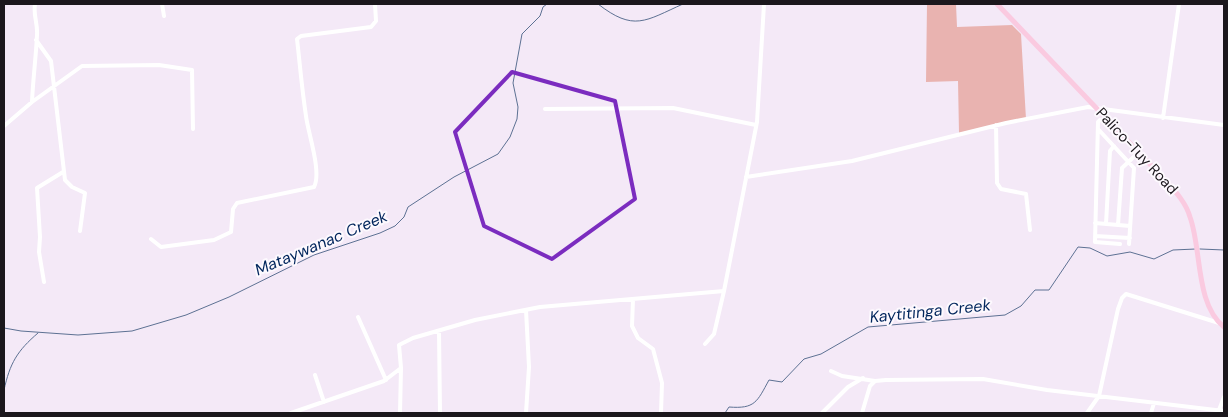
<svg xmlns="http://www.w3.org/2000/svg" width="1228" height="417" font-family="'DM Sans',sans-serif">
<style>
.green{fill:#e9b3b0}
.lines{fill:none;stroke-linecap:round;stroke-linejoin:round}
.stream{stroke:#5d7193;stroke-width:1}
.minor{stroke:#fff;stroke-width:4}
.major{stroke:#facae0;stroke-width:5}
.marked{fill:none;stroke:#7b2cbf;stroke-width:4;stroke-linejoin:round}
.labels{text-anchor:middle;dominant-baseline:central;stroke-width:4;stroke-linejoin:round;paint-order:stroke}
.street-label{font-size:15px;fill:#1b171c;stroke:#fdf9fe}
.water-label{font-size:16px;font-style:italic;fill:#00255c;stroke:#fdf9fe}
</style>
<rect width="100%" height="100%" fill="#f4e9f7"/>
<path class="green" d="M927,4H956L957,27L1012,25L1021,34L1026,119L959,133L958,81L926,82Z"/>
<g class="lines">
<path class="stream" d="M598,4C634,32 645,21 683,4
M1200,249L1224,250
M4,328L21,331L78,335L132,331L186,315L229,297L314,255L380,233L395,226L404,217L408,207L454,177L498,154L510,137L517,119L518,107L513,83L522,34L540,16L543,7L547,4
M4,390C10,363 17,351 38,333
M725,413L729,407C755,409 757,402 769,380L782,382L804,359L821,354L868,327L1005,315L1021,306L1035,290H1049L1078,247L1090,248L1107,256L1130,252L1154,259L1173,250L1196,249"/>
<path class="minor" d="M162,4L164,16
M36,40L51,61L65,180L72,187L85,193L80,231
M32,102C33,79 36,57 37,35C38,24 33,15 35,4
M545,109L673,108L756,125
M1163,118L1179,4
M1100,120L1098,122L1095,242L1120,244
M996,125L997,183L1001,189L1026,194L1030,230
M4,126L32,102L82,66L159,65L192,70L193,129
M1098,129L1134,168L1129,244
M746,177L852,161L1006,123L1088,107L1224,125
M1095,223L1130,226
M1106,224L1110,151L1114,146
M1118,225L1122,168L1139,152
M1095,236L1130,238
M151,239L161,247L214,240L231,232L233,209L237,203L314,187C322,172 308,133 306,116C302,90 300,65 297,39L301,36L371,27L376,21L375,4
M44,282L39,252L40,237L37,188L63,172
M633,299L632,326L638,338L653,349L662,383L661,413
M526,310L529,367L526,413
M358,317L386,380
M439,331L440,413
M705,344L714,334L724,291
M831,371L842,376L875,381
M315,375L324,402
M1219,410L1224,397
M291,413L384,381L401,368L399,345L413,338L475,320L540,307L724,291L757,122L764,4
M400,413L401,368
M822,413L848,387L863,378
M862,413L870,386L875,381L886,380L983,379L1047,390L1224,411
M1087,413L1099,396L1118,309L1122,298L1126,294L1219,323
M1151,413L1154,403"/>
<path class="major" d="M997,4L1166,181C1176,192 1186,203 1190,217C1202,250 1195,304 1224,327"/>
</g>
<path class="marked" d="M512,72L615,101L635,199L552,259L484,226L455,132Z"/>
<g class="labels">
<g class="street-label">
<text transform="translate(1137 151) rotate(47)">Palico-Tuy Road</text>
</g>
<g class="water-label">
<text transform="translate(321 243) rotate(-23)">Mataywanac Creek</text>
<text transform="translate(930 311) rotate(-6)">Kaytitinga Creek</text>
</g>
</g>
<rect width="1228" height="417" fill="none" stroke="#1b171c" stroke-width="10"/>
</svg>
